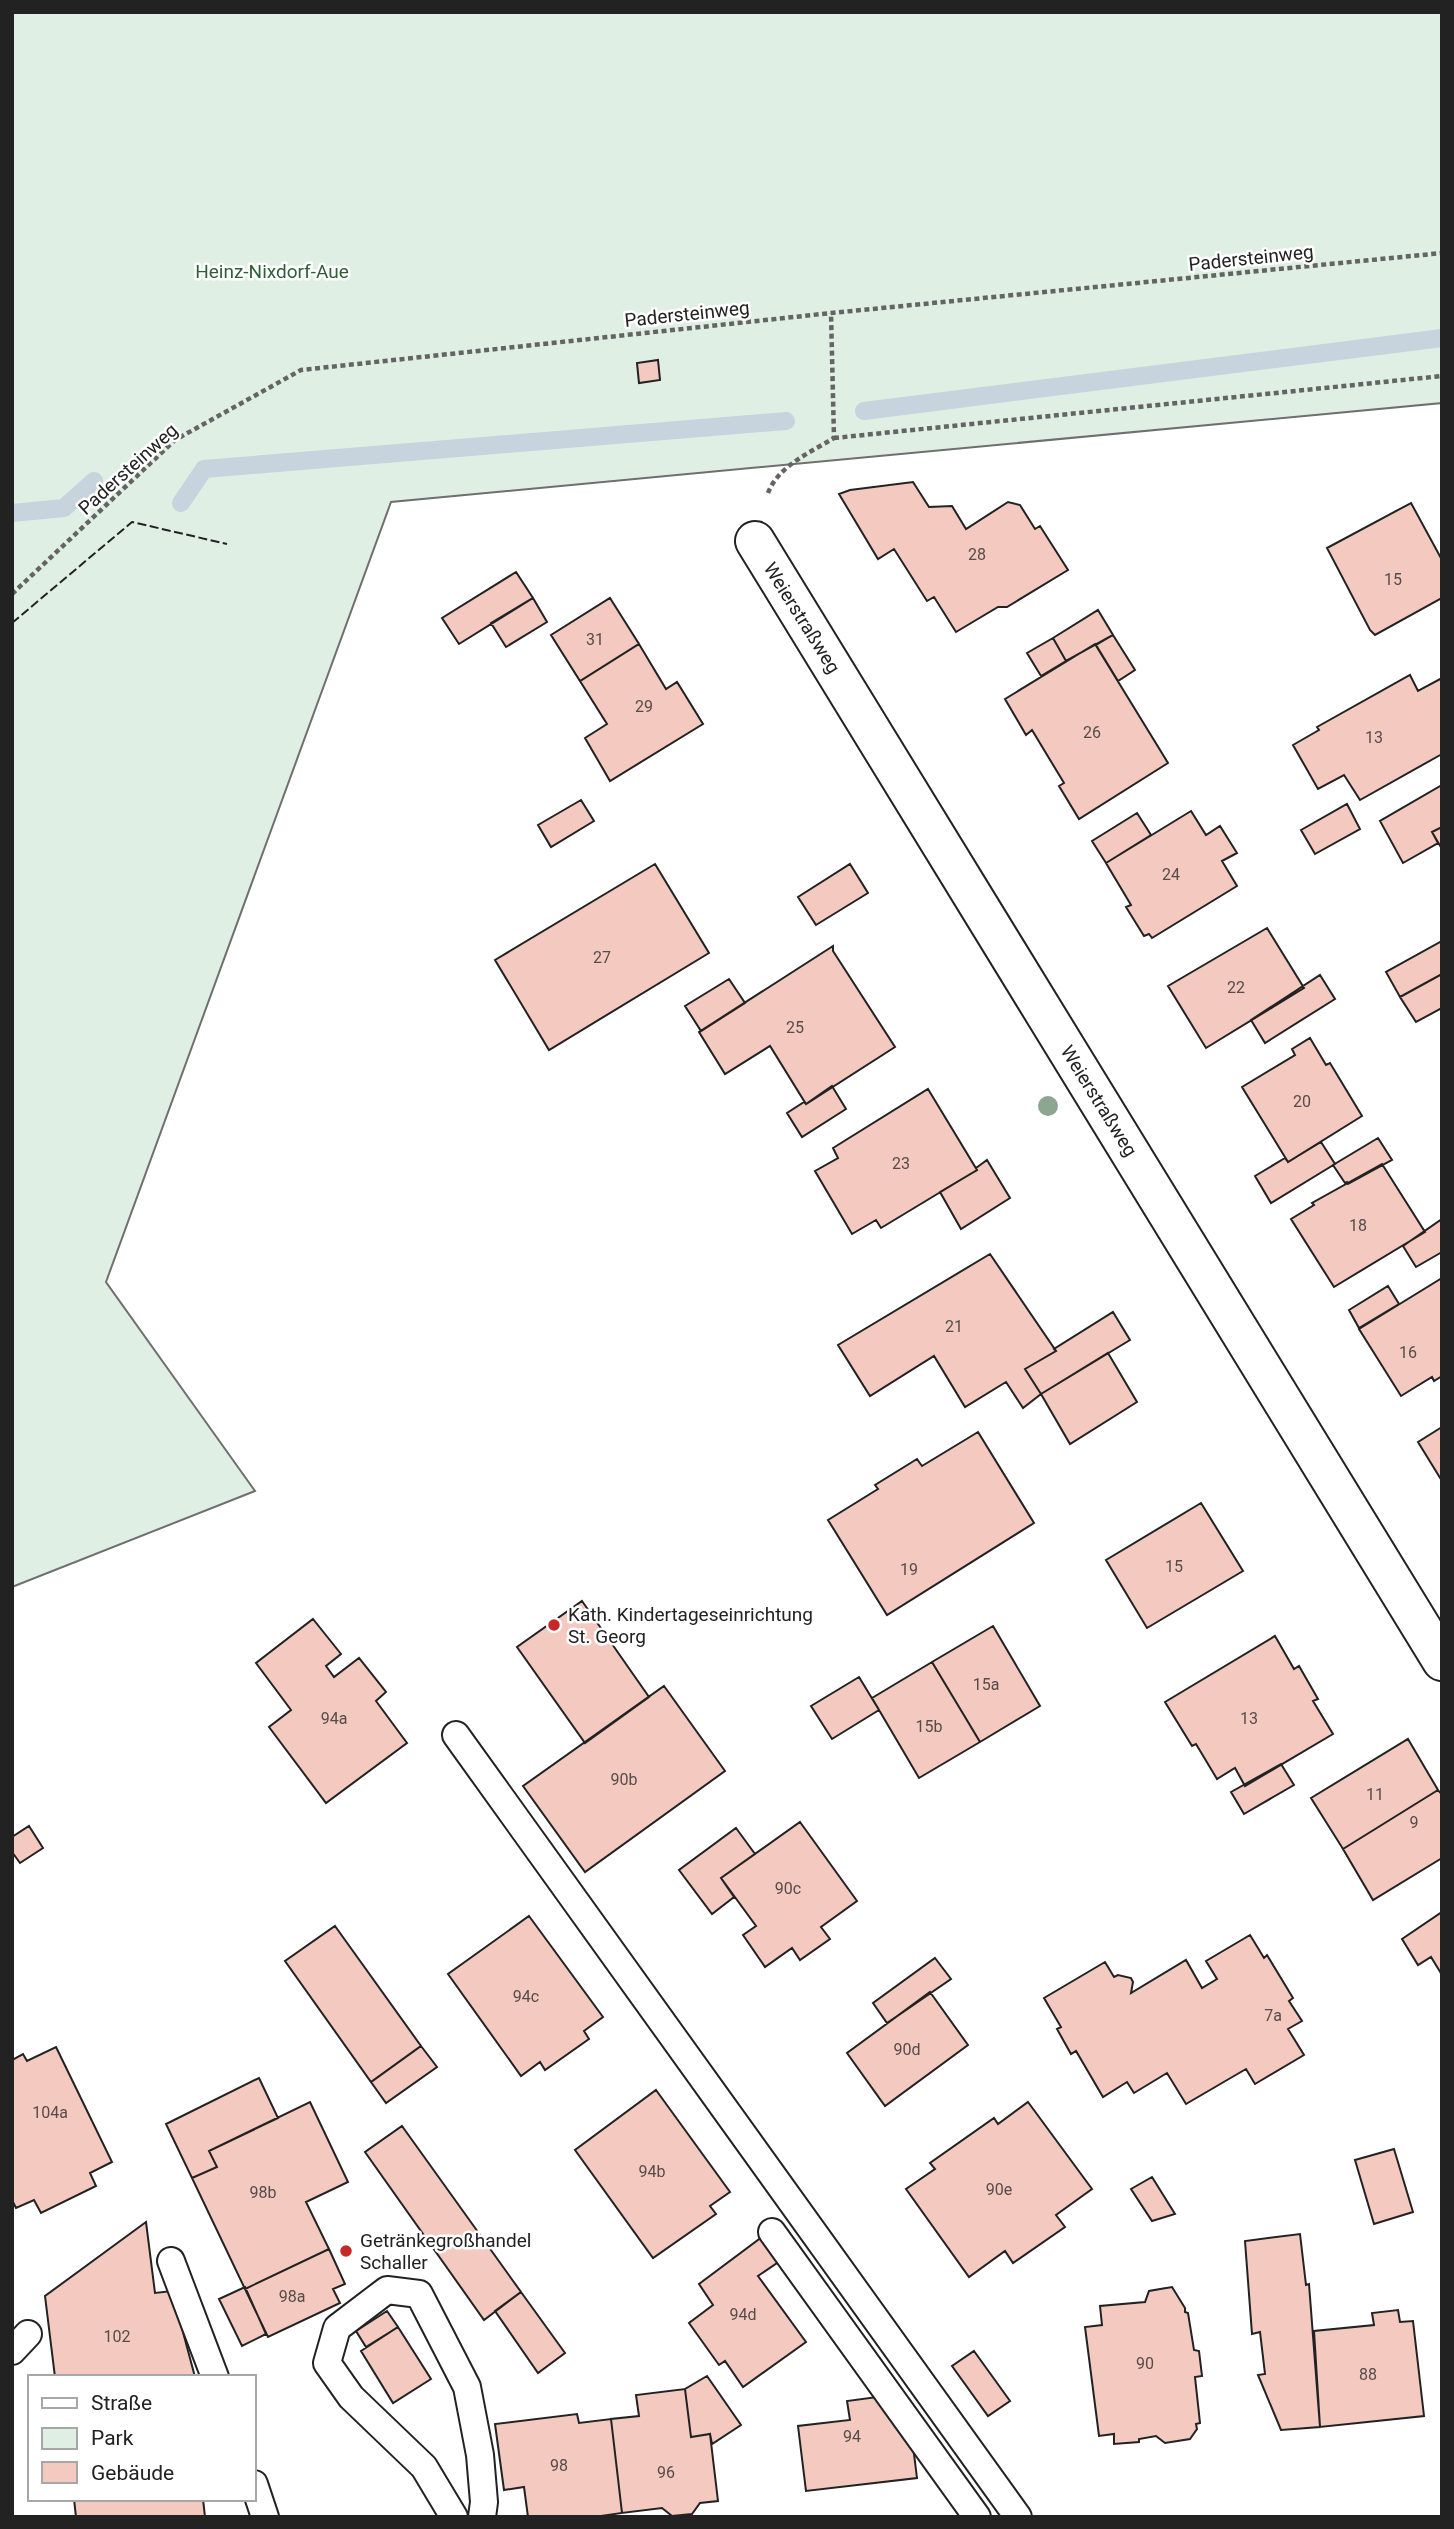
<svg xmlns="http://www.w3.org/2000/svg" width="1454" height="2529" font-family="Roboto,sans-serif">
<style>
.green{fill:#e0efe3;stroke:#6f6f6f;stroke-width:2}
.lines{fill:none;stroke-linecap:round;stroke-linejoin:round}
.stream{stroke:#c7d3dd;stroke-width:18}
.building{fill:#f3c9c0;stroke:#222;stroke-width:2}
.service-casing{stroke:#222;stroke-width:30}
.minor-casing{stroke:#222;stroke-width:42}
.path{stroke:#646464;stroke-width:4.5;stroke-dasharray:5 3.5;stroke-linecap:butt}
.service{stroke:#fff;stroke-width:26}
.minor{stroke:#fff;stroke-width:38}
.fence{stroke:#222;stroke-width:2;stroke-dasharray:9 3.5;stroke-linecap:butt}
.tree{fill:#8da692}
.poi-dot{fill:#c62828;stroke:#fff;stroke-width:2.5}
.labels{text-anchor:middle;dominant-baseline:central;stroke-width:5;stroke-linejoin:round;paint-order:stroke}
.number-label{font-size:16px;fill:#564c4a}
.street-label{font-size:19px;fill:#222;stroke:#fff}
.park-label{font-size:19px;fill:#2f5e38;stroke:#fff}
.poi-label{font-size:19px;fill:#222;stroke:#fff;text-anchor:start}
</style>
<rect width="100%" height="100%" fill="#fff"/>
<path class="green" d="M12,12H1442V403L391,502L106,1282L255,1491L12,1587Z"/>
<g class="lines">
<path class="stream" d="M864,411L1442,338
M181,503L204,469L786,421
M12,513L64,508L94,481"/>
</g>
<path class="building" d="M658,360L660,380L639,383L637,363Z
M913,482L929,507L952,506L966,529L1008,502L1020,505L1035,529L1040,526L1068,570L1007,607H998L956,632L934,597L927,601L894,549L878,559L839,494L850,490Z
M1411,503L1442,560V598L1375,635L1370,630L1327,548Z
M516,572L533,598L459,644L442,618Z
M533,598L547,622L506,647L491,623Z
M610,598L639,644L580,681L551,635Z
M1098,610L1113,635L1066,661L1053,638Z
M1113,635L1135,670L1118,681L1096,645Z
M1053,638L1066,661L1041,676L1027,653Z
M639,644L666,689L677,682L703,724L610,781L585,738L607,724L580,681Z
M1095,644L1168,763L1079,819L1059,786L1064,783L1032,730L1026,735L1005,699Z
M1410,675L1418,691L1442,678V754L1360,800L1344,775L1318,789L1293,745L1319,730L1317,727Z
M1442,785V827L1432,832L1438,843L1403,863L1380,821Z
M581,800L594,821L551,847L538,825Z
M1347,804L1360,829L1315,854L1301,830Z
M1191,811L1206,835L1220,826L1237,853L1222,861L1237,886L1152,938L1149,934L1144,936L1126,907L1131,905L1106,863Z
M1137,813L1151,835L1106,863L1092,841Z
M1442,827V849L1432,832Z
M655,864L709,953L549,1050L495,960Z
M850,864L868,893L816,925L798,897Z
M1267,928L1304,988L1206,1048L1168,986Z
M1442,941V974L1400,997L1386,972Z
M833,946V951L895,1047L806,1104L770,1046L725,1074L699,1032Z
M1442,974V1008L1416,1022L1400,997Z
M1320,975L1335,999L1265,1043L1251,1020Z
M729,979L745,1003L701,1031L685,1006Z
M1310,1038L1326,1065L1330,1063L1362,1116L1288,1162L1242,1087L1295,1055L1292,1049Z
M832,1086L846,1109L802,1137L787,1113L804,1102L806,1104Z
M928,1089L977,1170L881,1228L876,1220L852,1234L815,1171L838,1158L833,1148Z
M1378,1138L1392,1160L1348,1184L1347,1182L1345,1183L1333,1165Z
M1321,1142L1335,1164L1271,1203L1255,1176L1285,1158L1288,1162Z
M987,1160L1010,1198L961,1229L940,1192L977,1170L976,1168Z
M1382,1164L1425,1232L1334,1287L1291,1219L1314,1205L1312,1203Z
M1442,1219V1252L1416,1267L1403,1246Z
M990,1254L1056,1351L1025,1369L1041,1394L1023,1408L1006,1382L965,1407L934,1356L870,1396L838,1345Z
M1442,1278V1376L1434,1381L1432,1377L1401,1396L1359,1329Z
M1388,1286L1399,1304L1359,1328L1349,1310Z
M1113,1312L1130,1340L1041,1394L1025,1369L1056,1351L1054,1349Z
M1108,1353L1137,1402L1070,1444L1041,1394Z
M1442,1427V1481L1418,1442Z
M978,1432L1034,1523L887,1615L828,1520L878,1489L875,1485L917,1459L922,1466Z
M1201,1503L1243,1571L1147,1628L1106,1560Z
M582,1601L649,1697L585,1743L517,1647Z
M313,1619L341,1654L326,1666L334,1677L359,1658L386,1692L376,1701L407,1743L326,1803L269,1727L291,1710L256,1663Z
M993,1626L1040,1706L980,1742L932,1662Z
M1275,1636L1294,1669L1299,1666L1318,1699L1313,1701L1333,1734L1245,1786L1235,1768L1217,1779L1196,1744L1192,1746L1165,1702Z
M932,1662L980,1742L919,1778L872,1698Z
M859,1677L879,1710L832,1739L811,1706Z
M664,1686L725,1771L585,1872L523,1786Z
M1408,1739L1438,1790L1343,1849L1311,1798Z
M1281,1764L1294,1785L1244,1814L1231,1792Z
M1438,1790L1442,1795V1858L1373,1900L1343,1849Z
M800,1822L857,1901L821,1927L830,1939L800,1960L792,1948L765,1967L743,1935L756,1926L721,1878Z
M29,1826L43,1848L20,1863L12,1852V1837Z
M736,1828L755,1854L721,1878L734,1897L712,1914L679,1870Z
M1442,1912V1975L1431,1957L1418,1965L1402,1939Z
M529,1916L603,2017L584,2031L589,2039L545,2070L540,2062L521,2076L448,1974Z
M335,1926L421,2046L371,2082L285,1961Z
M1250,1935L1264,1958L1267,1955L1293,1998L1289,2001L1302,2021L1288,2029L1304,2055L1255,2084L1246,2069L1186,2104L1167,2073L1134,2093L1127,2082L1103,2097L1076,2051L1071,2054L1057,2029L1061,2027L1044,1998L1105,1962L1114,1977L1118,1975L1131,1978L1133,1982L1131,1993L1186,1960L1202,1988L1217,1979L1206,1961Z
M935,1958L951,1979L887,2023L873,2003Z
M930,1992L968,2045L885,2106L847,2053Z
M421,2046L437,2067L386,2103L371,2082Z
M56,2047L112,2162L90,2173L96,2186L41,2213L34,2200L16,2208L12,2200V2060L23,2054L27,2061Z
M259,2078L278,2118L209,2151L217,2167L192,2178L166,2124Z
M656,2090L730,2192L710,2206L716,2214L653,2258L575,2150Z
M310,2102L348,2182L306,2202L329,2249L245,2289L192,2178L217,2167L209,2151Z
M1028,2102L1092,2189L1056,2215L1065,2227L1013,2263L1005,2251L969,2277L906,2189L935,2169L930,2163L994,2118L998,2124Z
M402,2126L521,2292L484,2320L365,2152Z
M1394,2149L1413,2212L1374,2224L1355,2160Z
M1152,2177L1175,2214L1152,2221L1131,2189Z
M146,2222L155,2293L172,2291L195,2377H55L45,2296Z
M1300,2234L1306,2285L1309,2284L1320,2427L1281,2430L1258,2375L1265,2374L1260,2332L1252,2334L1245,2241Z
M762,2237L780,2261L758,2276L806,2342L743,2387L725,2361L719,2365L689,2323L713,2305L699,2284Z
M329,2249L345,2284L333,2289L340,2303L268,2337L245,2289Z
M245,2287L266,2334L242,2346L219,2299Z
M1172,2287L1185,2308V2312L1188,2313L1194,2350L1199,2351L1202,2376L1195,2377L1200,2423L1196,2424L1197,2429L1190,2439L1165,2443L1156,2436L1139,2439V2442L1114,2444V2434L1099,2436L1085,2327L1102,2325L1100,2306L1145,2302L1149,2291Z
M521,2292L565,2353L538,2373L495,2311Z
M1398,2310L1400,2322L1413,2321L1424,2416L1320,2427L1314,2331L1374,2325L1372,2313Z
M387,2311L398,2327L366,2347L356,2331Z
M398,2327L431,2379L393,2403L361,2351Z
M974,2351L1010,2401L988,2416L952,2366Z
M707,2376L741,2425L712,2444L710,2434L691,2437L685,2389Z
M685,2389L691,2437L710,2434L718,2501L700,2503L692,2514L672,2516L662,2508L622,2513L611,2419L639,2416L636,2395Z
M877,2397L913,2446L917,2478L806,2491L798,2426L850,2420L847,2401Z
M577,2414L579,2423L611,2419L622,2513L594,2517H528L524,2487L504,2490L495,2424Z
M74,2499H203L205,2517H76Z"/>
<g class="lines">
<g class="service-casing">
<path id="service" d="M456,1735L1018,2517
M772,2232L977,2517
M171,2261L215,2377
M12,2351L28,2334
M254,2484L265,2517
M454,2517L424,2467L351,2397L327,2363L337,2328L387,2290L419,2294L467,2387L480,2455L484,2502L482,2517"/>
</g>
<g class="minor-casing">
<path id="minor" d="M755,541L1442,1661"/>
</g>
<path class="path" d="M834,438L1442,376
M768,493C778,466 811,452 834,438L831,313
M12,594L175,440L301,370L831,313L1442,253"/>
<use href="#service" class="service"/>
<use href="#minor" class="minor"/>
<path class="fence" d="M12,623L132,522L227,544"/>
</g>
<circle class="tree" cx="1048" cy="1106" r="10"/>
<g class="poi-dot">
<circle cx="554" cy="1625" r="7"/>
<circle cx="346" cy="2251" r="7"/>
</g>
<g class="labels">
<g class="number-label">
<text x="977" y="554">28</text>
<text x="1393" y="579">15</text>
<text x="595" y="639">31</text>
<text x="644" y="706">29</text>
<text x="1092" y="732">26</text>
<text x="1374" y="737">13</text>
<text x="1171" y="874">24</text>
<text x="602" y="957">27</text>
<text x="1236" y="987">22</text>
<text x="795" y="1027">25</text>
<text x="1302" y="1101">20</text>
<text x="901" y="1163">23</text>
<text x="1358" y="1225">18</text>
<text x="954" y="1326">21</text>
<text x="1408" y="1352">16</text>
<text x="1174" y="1566">15</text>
<text x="909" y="1569">19</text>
<text x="986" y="1684">15a</text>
<text x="334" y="1718">94a</text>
<text x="1249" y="1718">13</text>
<text x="929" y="1726">15b</text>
<text x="624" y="1779">90b</text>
<text x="1375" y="1794">11</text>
<text x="1414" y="1822">9</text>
<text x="788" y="1888">90c</text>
<text x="526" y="1996">94c</text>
<text x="1273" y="2015">7a</text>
<text x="907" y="2049">90d</text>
<text x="50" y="2112">104a</text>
<text x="652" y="2171">94b</text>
<text x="999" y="2189">90e</text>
<text x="263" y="2192">98b</text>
<text x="292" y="2296">98a</text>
<text x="743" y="2314">94d</text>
<text x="117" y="2336">102</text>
<text x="1145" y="2363">90</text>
<text x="1368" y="2374">88</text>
<text x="852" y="2436">94</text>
<text x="559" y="2465">98</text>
<text x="666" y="2472">96</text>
</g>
<g class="street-label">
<text transform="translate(1251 258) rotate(-6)">Padersteinweg</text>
<text transform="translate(687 314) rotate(-6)">Padersteinweg</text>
<text transform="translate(128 469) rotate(-42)">Padersteinweg</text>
<text transform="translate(802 618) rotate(58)">Weierstraßweg</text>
<text transform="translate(1099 1101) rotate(58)">Weierstraßweg</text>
</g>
<g class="park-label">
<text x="272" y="271">Heinz-Nixdorf-Aue</text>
</g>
<g class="poi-label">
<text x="568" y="1614">Kath. Kindertageseinrichtung<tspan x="568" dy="22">St. Georg</tspan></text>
<text x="360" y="2240">Getränkegroßhandel<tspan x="360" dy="22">Schaller</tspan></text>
</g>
</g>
<rect width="1454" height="2529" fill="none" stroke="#222222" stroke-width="28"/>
<rect x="28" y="2375" width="228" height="126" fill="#ffffff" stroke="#a7a7a7" stroke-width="2"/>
<rect x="42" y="2398" width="35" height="10" fill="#ffffff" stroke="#a7a7a7" stroke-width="2"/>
<text x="91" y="2410" font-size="21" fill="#222222">Straße</text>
<rect x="42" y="2428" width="35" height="21" fill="#e0efe3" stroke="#a7a7a7" stroke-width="2"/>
<text x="91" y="2445" font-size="21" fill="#222222">Park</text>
<rect x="42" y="2462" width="35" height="21" fill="#f3c9c0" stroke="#a7a7a7" stroke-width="2"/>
<text x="91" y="2480" font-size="21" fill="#222222">Gebäude</text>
</svg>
